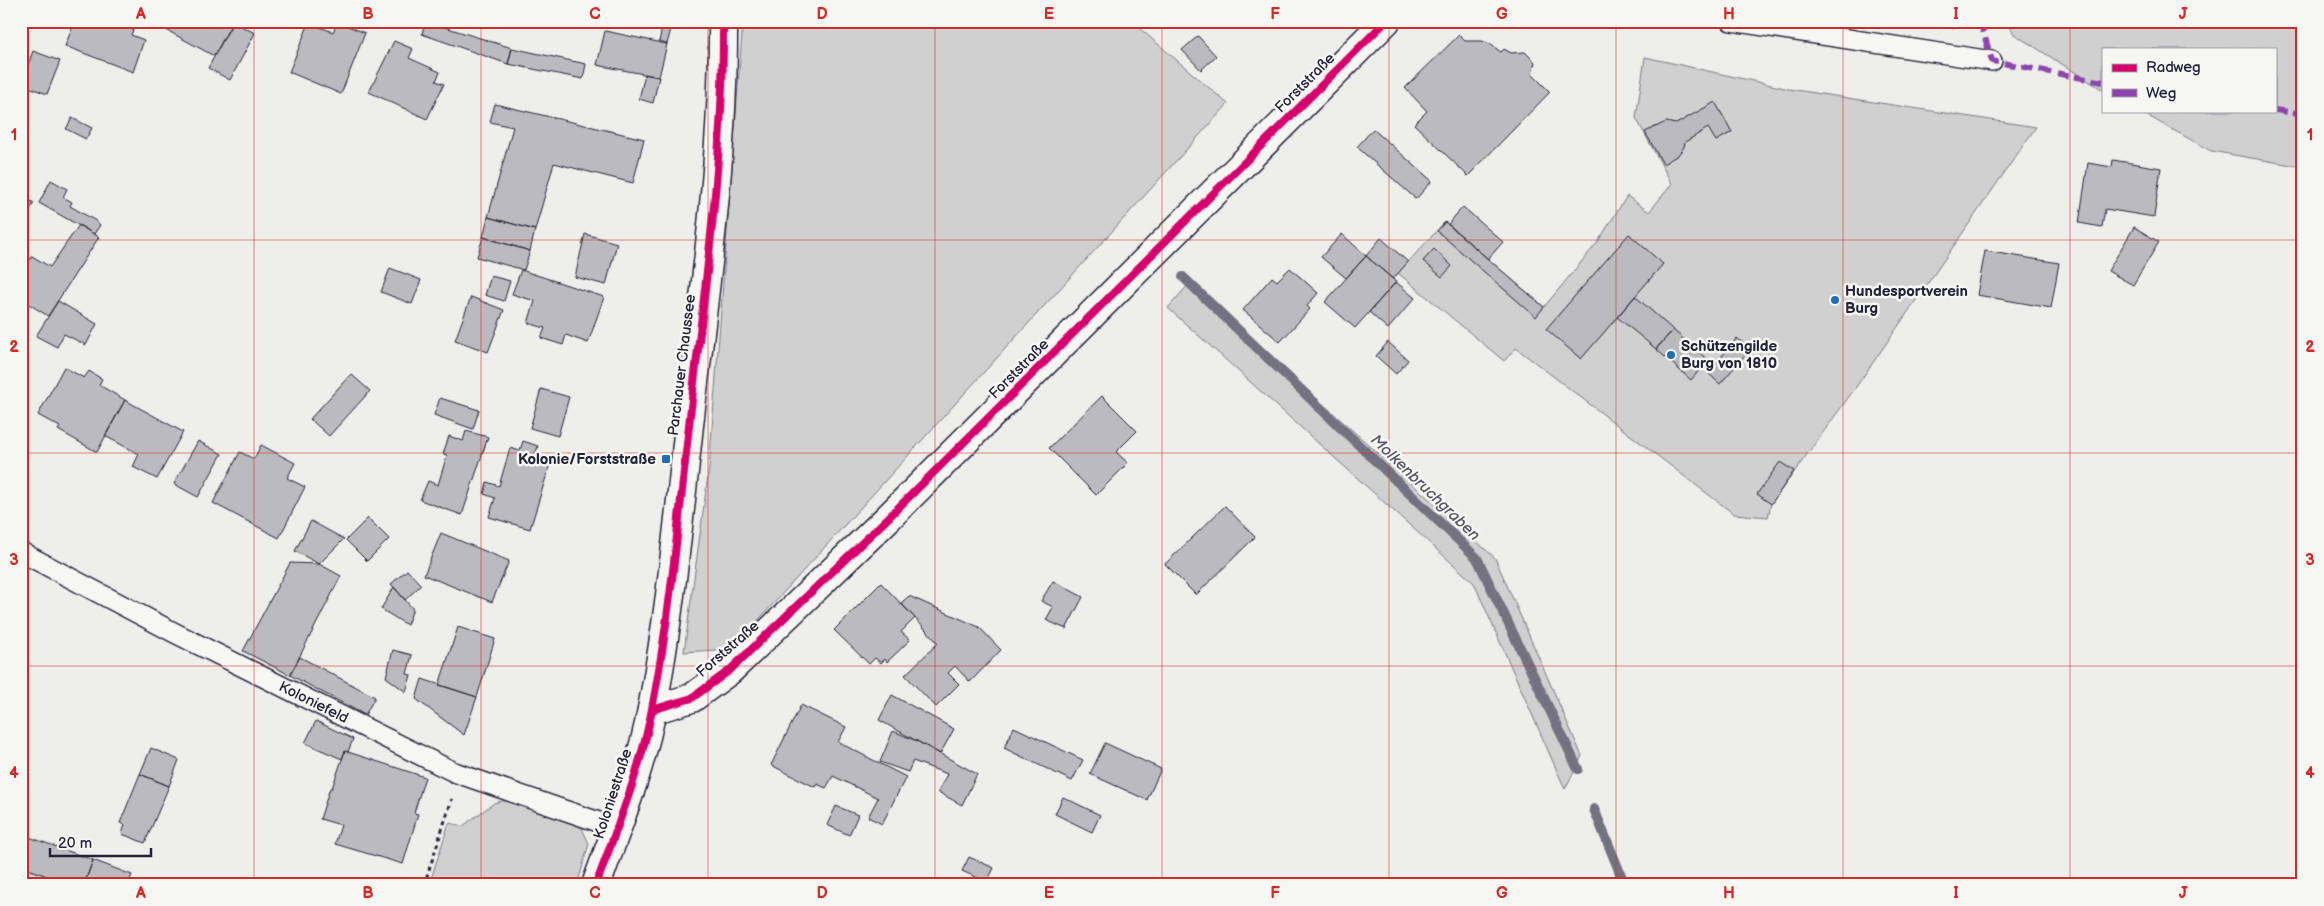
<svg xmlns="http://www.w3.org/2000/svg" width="2324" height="906" font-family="'Balsamiq Sans',sans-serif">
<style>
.green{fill:#d0d0d1;stroke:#797986}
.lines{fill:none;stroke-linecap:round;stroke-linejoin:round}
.stream{stroke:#727281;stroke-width:10}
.building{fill:#bbbbbf;stroke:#22223b}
.lane-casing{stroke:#22223b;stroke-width:22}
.street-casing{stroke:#22223b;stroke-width:31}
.secondary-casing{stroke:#22223b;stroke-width:31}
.path{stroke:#22223b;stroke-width:3;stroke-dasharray:4 4;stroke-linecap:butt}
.lane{stroke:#f6f6f2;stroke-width:19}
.street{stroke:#f6f6f2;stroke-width:28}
.secondary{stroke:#f6f6f2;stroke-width:28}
.quiet{stroke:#8e44ad;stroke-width:6;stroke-dasharray:12 6;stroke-linecap:butt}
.cycleway-casing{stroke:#f6f6f2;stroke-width:11}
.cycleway{stroke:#d6006c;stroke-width:8}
.grid{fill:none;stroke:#d62828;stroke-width:1;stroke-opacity:0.55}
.poi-dot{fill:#1f6fb2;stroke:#f6f6f2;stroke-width:2}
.labels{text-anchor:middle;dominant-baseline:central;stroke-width:5;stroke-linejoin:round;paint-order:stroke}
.street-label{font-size:15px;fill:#22223b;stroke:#f6f6f2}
.poi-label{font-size:15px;font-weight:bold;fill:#22223b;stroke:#f6f6f2;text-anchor:start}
.water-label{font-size:16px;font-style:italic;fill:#575769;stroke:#f6f6f2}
.neatline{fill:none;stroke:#d62828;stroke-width:2}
.grid-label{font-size:16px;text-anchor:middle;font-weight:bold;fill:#d62828}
</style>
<rect width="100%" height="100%" fill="#eeeeeb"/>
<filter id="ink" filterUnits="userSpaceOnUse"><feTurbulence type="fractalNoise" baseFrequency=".02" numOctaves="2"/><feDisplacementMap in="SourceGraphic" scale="10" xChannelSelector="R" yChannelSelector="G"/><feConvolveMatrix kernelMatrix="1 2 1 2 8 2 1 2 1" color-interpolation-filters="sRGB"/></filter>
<g filter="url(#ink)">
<path class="green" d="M743,21H1131L1228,104L732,649L684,652L709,468Z
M1885,21H1957L1955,28Z
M2007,21H2303V167L2211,151L2139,111H2275V49H2103V90L2014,34Z
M1645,57L1789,89L2036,127L1856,387L1771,504L1768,517L1734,514L1516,348L1504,361L1398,273L1445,222L1544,307L1597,243L1627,196L1649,212L1672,184L1636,118Z
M1189,284L1495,558L1582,756L1565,789L1474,583L1168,308Z
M502,801H511L568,819L582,828L589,844L577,885H429L449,823L463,826L494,803Z
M21,866L70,885H21Z"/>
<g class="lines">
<path class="stream" d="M1183,277L1477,558L1578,769
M1594,809L1625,885"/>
</g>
<path class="building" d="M75,21H137L131,35L144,40L133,72L65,46Z
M150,21H233L214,56Z
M425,21L512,48L508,64L422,34Z
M233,22L255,33L230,80L208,68Z
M338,22L365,33L341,94L289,72L309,23L333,32Z
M662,27L671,29L667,44L659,42Z
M605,31L667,44L659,77L597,65Z
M1459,35L1465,41H1482L1490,44L1501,52L1504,49L1511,53L1525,52L1535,62L1532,74L1550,92L1468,176L1414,124L1427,111L1405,88Z
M1198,36L1216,56L1201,70L1182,50Z
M394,41L413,49L409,58L440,72L436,81L444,84L427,119L369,92Z
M512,48L586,64L583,79L508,64Z
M33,51L60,61L47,94L21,84Z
M645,74L659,77L653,103L639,99Z
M1715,102L1732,132L1716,141L1708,128L1685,142L1684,147L1678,155L1663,164L1645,132L1666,122L1676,124Z
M495,104L644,139L633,183L554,163L535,230L488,217L513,127L490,122Z
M72,118L92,128L86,139L66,129Z
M1373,129L1432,181L1416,199L1357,147Z
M2113,160L2161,168L2154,217L2105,209L2102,227L2079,223L2088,163L2112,167Z
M51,180L67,189L63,197L72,202L70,206L96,221L100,225L94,234L39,203Z
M21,195L34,203L21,224Z
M1463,207L1503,242L1488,259L1448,224Z
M488,217L535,230L530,251L483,237Z
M1445,222L1544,307L1536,317L1437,231Z
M79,225L99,237L48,316L21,299V275L32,256L50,267Z
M2134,227L2159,242L2133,285L2108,271Z
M585,234L617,243L606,285L575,277Z
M1342,234L1366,256L1346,278L1321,257Z
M1629,234L1663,264L1581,359L1546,329Z
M483,237L530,251L524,270L477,257Z
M1381,238L1408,262L1393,279L1366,256Z
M1434,249L1452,266L1442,277L1423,261Z
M1985,251L2059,263L2051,308L1977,295Z
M1366,256L1396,282L1355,328L1325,302Z
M390,268L421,280L412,304L381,292Z
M1290,268L1318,293L1307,306L1310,309L1280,342L1243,310L1272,277L1277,281Z
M521,270L604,297L588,343L566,335L563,345L541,338L545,328L528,323L535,301L512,294Z
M491,276L510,281L504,301L485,295Z
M1396,282L1415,298L1388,329L1369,312Z
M1635,296L1673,330L1656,349L1617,317Z
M471,297L504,310L488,352L455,340Z
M58,301L97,324L86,345L64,334L57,347L36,336Z
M1673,330L1708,360L1691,380L1656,349Z
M1737,338L1750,349L1720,384L1708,373Z
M1388,342L1408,360L1396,374L1376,356Z
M64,367L84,378L89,371L102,379L99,385L125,400L97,452L58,430L60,427L38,415Z
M351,374L370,391L329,436L310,419Z
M541,389L569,397L558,436L530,428Z
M1102,396L1137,431L1116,452L1128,463L1096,495L1049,448Z
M440,398L479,410L473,429L434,415Z
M125,400L183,432L157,479L133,467L139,454L105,436Z
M466,431L488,437L462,515L420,500L428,481L438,485L447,455L443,454L449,436L463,441Z
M198,441L222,454L198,497L174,484Z
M523,441L538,446L535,456L551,461L530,529L489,517L495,498L484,494L487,482L499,486L510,448L520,451Z
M261,445L295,463L287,478L305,487L279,538L213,503L240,452L254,459Z
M1780,462L1794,471L1771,504L1757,494Z
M1225,506L1255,537L1196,595L1165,564Z
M368,518L389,539L367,561L346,540Z
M311,521L344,539L319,564L295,551Z
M441,533L509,561L492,602L424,575Z
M290,563L319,564L341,576L290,675L243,651Z
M407,570L421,585L405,600L391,584Z
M1053,581L1083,597L1066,629L1046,620L1053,607L1041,601Z
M881,583L915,618L901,632L910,640L887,662L885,659L881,663L875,658L869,664L834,630Z
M394,587L413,609L407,625L381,609Z
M909,596L979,627L1001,650L970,682L955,666L948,673L959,684L936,707L905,675L938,643L901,603Z
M458,627L495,639L477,697L439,685Z
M393,650L412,655L407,674L411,675L406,692L386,677Z
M300,657L375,697L365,715L290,675Z
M422,679L477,697L464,735L416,699Z
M892,695L954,729L940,754L879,720Z
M801,705L846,727L838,742L906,777L882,824L868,817L878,798L833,776L826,788L817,784L815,787L771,765Z
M316,721L353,739L348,752L345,751L342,759L305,743Z
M1014,727L1083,760L1072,781L1004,748Z
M893,731L917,741L977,774L962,805L938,792L947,774L913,761L908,772L880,762Z
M1105,743L1161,769L1147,800L1090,774Z
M151,748L179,760L169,786L140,774Z
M345,751L425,777L414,813L418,814L403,864L335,844L341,825L320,819L330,788H332Z
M140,774L169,786L145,843L122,834L125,825L120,823Z
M1063,797L1100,815L1092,832L1055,814Z
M836,806L858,815L849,835L827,825Z
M29,837L93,860L84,885H70L21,866V857Z
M969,857L994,868L987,882L962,871Z
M93,860L132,875L128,885H84Z"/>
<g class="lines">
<g class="lane-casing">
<g id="lane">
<path d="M1731,21L1992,61"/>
<path id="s1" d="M21,552L175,633L454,772L616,828"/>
</g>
</g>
<g class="street-casing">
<path id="street" d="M652,710L692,698L730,670L888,518L1386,21"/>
</g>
<g class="secondary-casing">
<path id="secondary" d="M596,885C617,827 641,769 652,709C672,606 680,502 692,399C707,274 724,147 723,21"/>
</g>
<path class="path" d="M424,885L452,799"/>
<use href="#lane" class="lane"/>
<use href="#street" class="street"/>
<use href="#secondary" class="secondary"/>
<path class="quiet" d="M1980,21L1992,61L2103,82
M2275,110L2303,114"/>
<g class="cycleway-casing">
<path id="cycleway" d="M652,710L692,698L730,670L888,518L1386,21
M596,885C617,827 641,769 652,709C672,606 680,502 692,399C707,274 724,147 723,21"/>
</g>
<use href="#cycleway" class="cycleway"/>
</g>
</g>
<path class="grid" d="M254,21V885M481,21V885M708,21V885M935,21V885M1162,21V885M1389,21V885M1616,21V885M1843,21V885M2070,21V885M21,240H2303M21,453H2303M21,666H2303"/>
<g class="poi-dot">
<circle cx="1835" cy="300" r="5"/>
<circle cx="1671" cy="355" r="5"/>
<rect x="661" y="454" width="10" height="10" rx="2.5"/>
</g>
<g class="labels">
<g class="street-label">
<text transform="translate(1305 83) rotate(-45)">Forststraße</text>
<text transform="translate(682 365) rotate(-83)">Parchauer Chaussee</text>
<text transform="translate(1019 369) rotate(-45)">Forststraße</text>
<text transform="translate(728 649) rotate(-41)">Forststraße</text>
<text stroke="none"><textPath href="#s1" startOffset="329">Koloniefeld</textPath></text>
<text transform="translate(613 794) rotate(-72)">Koloniestraße</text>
</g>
<g class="poi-label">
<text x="1845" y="291">Hundesportverein<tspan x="1845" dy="17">Burg</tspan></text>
<text x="1681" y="346">Schützengilde<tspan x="1681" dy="17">Burg von 1810</tspan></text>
<text x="656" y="459" text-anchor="end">Kolonie/Forststraße</text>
</g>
<g class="water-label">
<text transform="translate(1425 488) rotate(44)">Molkenbruchgraben</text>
</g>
</g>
<rect width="2324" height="906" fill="none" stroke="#f6f6f2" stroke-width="55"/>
<rect x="2102" y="48" width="175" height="65" fill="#f6f6f2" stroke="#a1a1a9"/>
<rect x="2112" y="64" width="25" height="8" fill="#d6006c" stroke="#a1a1a9"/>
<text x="2146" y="72" font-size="15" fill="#22223b">Radweg</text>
<rect x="2112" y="89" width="25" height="8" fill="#8e44ad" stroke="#a1a1a9"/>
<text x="2146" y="98" font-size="15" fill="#22223b">Weg</text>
<path d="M50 848v8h101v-8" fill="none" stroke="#22223b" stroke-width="2.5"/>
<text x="58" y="848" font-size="15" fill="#22223b" stroke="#f6f6f2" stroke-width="4" paint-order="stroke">20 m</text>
<rect x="28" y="28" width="2268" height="850" class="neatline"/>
<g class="grid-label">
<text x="141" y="19">A</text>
<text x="368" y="19">B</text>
<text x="595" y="19">C</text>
<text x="822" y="19">D</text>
<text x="1049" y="19">E</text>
<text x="1275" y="19">F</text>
<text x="1502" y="19">G</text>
<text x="1729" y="19">H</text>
<text x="1956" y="19">I</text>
<text x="2183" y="19">J</text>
<text x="14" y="140">1</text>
<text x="2310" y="140">1</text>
<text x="14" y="352">2</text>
<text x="2310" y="352">2</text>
<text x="14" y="565">3</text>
<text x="2310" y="565">3</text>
<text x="14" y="778">4</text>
<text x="2310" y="778">4</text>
<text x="141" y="898">A</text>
<text x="368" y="898">B</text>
<text x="595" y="898">C</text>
<text x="822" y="898">D</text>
<text x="1049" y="898">E</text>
<text x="1275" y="898">F</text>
<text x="1502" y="898">G</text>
<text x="1729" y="898">H</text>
<text x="1956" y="898">I</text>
<text x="2183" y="898">J</text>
</g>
</svg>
